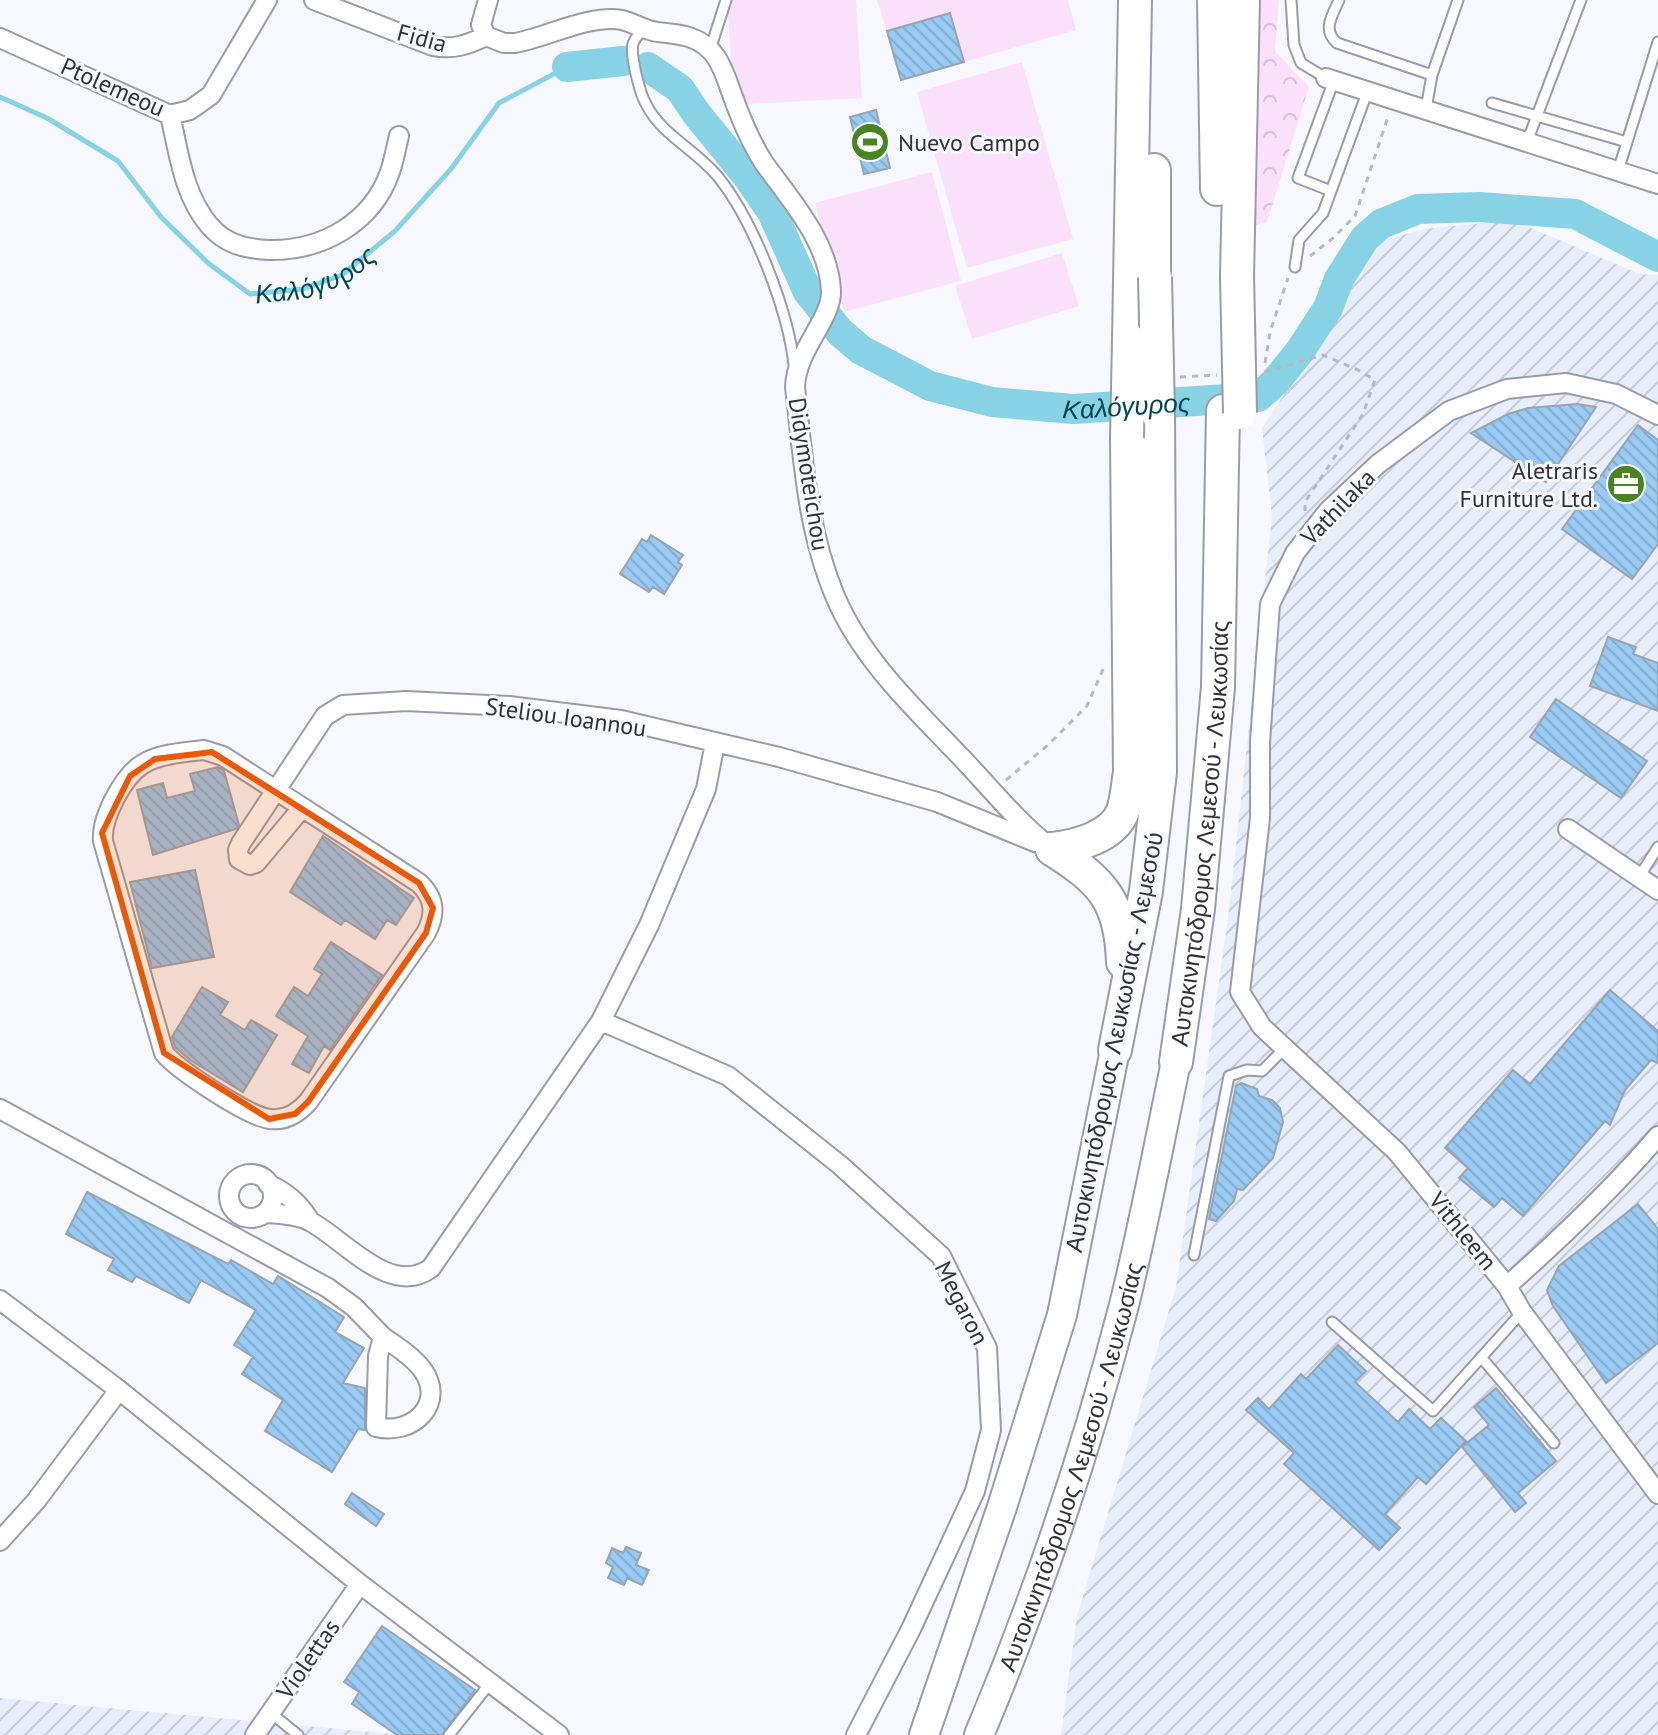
<svg xmlns="http://www.w3.org/2000/svg" width="1658" height="1735" viewBox="0 0 1658 1735" font-family="'PT Sans',sans-serif">
  <style>
    .industrial { fill: url(#industrial-furrows) }
    .green { fill: #fae0fb }
    .forest { fill: url(#forest-crowns) }
    .lines { fill: none; stroke-linecap: round; stroke-linejoin: round }
    .stream { stroke: #88d2e6; stroke-width: 5 }
    .river { stroke: #88d2e6; stroke-width: 30 }
    .building { fill: url(#building-back-hatch); stroke: #98a4af; stroke-width: 2 }
    .service-casing { stroke: #989caa; stroke-width: 13 }
    .minor-casing { stroke: #989caa; stroke-width: 22 }
    .trunk-casing { stroke: #989caa; stroke-width: 32 }
    .motorway-casing { stroke: #989caa; stroke-width: 36 }
    .path { stroke: #b7b9bf; stroke-width: 3; stroke-dasharray: 6 6; stroke-linecap: butt }
    .service { stroke: #fff; stroke-width: 9 }
    .minor { stroke: #fff; stroke-width: 18 }
    .trunk { stroke: #fff; stroke-width: 28 }
    .motorway { stroke: #fff; stroke-width: 32 }
    .motorway-bridge-casing { stroke: #989caa; stroke-width: 36; stroke-linecap: butt }
    .motorway-bridge { stroke: #fff; stroke-width: 32 }
    .marked { fill: #e8590c; fill-opacity: 0.2; stroke: #e8590c; stroke-width: 6; stroke-linejoin: round }
    .labels { text-anchor: middle; dominant-baseline: central; stroke-width: 6; stroke-linejoin: round; paint-order: stroke }
    .street-label { font-size: 24px; fill: #313238; stroke: #f6f8fe }
    .poi-label { font-size: 24px; fill: #313238; stroke: #f6f8fe; text-anchor: start }
    .water-label { font-size: 26px; font-style: italic; fill: #004654; stroke: #f6f8fe }
  </style>
  <defs>
    <pattern id="industrial-furrows" width="10" height="10" patternUnits="userSpaceOnUse" patternTransform="scale(2)"><rect width="10" height="10" fill="#e8edfa"/><path d="M-1 1l2-2M0 10L10 0M9 11l2-2" fill="none" stroke="#c7ccd7"/></pattern>
    <pattern id="forest-crowns" width="20" height="18" patternUnits="userSpaceOnUse" patternTransform="scale(2)"><rect width="20" height="18" fill="#fae0fb"/><path d="M2 6a3 3 0 1 1 6 0M12 15a3 3 0 1 1 6 0" fill="none" stroke="#d7c1d8"/></pattern>
    <pattern id="building-back-hatch" width="6" height="6" patternUnits="userSpaceOnUse" patternTransform="scale(2)"><rect width="6" height="6" fill="#98caf3"/><path d="M-1 5l2 2M0 0l6 6M5-1l2 2" fill="none" stroke="#83aed1"/></pattern>
  </defs>
  <rect width="100%" height="100%" fill="#f6f8fe"/>
  <path class="industrial" d="M1512,220L1640,274L1658,275V1735H1061L1077,1616L1176,1287L1228,918L1272,516L1262,428L1323,336L1373,243L1424,229Z
    M0,1698L405,1735H0Z"/>
  <path class="green" d="M727,0H856L862,98L734,105Z
    M877,0H1068L1076,30L964,62L950,13L887,31Z
    M1022,62L1073,239L967,268L917,92Z
    M932,172L961,281L844,312L815,203Z
    M1062,253L1079,306L972,339L955,286Z"/>
  <path class="forest" d="M1257,0H1279L1275,51L1309,87L1267,222L1253,226Z"/>
  <g class="lines">
    <path class="stream" id="s1" d="M0,97L47,118L118,161L161,217L208,263L250,294L303,289L342,275L395,231L451,169L499,103L567,67"/>
    <g class="river">
      <path d="M567,67L623,61"/>
      <path id="s2" d="M648,67L680,89L696,113L748,177L772,212L808,292L840,332L861,350L930,386L992,402L1073,409L1258,397L1275,382L1300,351L1328,308L1339,279L1365,238L1381,224L1418,209L1479,207L1575,214L1658,257"/>
    </g>
  </g>
  <path class="building" d="M950,13L964,62L901,80L887,31Z
    M876,110L890,168L864,174L850,117Z
    M1577,404L1596,407L1546,482L1471,433L1508,414L1528,408Z
    M1638,425L1658,440V544L1632,579L1562,529Z
    M651,535L683,555L678,562L682,565L664,594L653,587L649,592L620,574L642,539L647,542Z
    M1608,637L1636,647L1633,654L1658,663V711L1590,686Z
    M1556,699L1647,761L1621,798L1530,737Z
    M218,767L224,771L239,825L236,829L153,855L137,790L163,783L167,798L195,791L190,774Z
    M323,836L414,898L396,925L387,920L375,939L345,920L341,925L290,892Z
    M195,870L214,957L152,968L130,882Z
    M331,942L382,975L330,1050L324,1046L309,1073L292,1064L308,1036L276,1016L294,987L308,996L322,974L314,969Z
    M202,987L228,1002L220,1015L245,1030L251,1020L277,1035L243,1092L190,1060L175,1047L172,1037Z
    M1610,990L1658,1031V1063L1651,1060L1625,1090L1610,1125L1605,1121L1523,1216L1502,1198L1494,1207L1459,1178L1468,1168L1445,1148L1513,1070L1530,1084Z
    M1241,1083L1257,1089L1259,1096L1272,1100L1280,1108L1283,1122L1273,1158L1243,1190L1237,1189L1234,1201L1216,1221L1209,1219L1236,1086Z
    M87,1192L228,1264L231,1260L273,1284L278,1276L344,1317L335,1332L364,1348L343,1383L365,1388V1430L358,1429L332,1472L265,1431L283,1400L242,1374L253,1357L234,1345L256,1310L201,1280L189,1303L136,1276L132,1282L108,1270L114,1259L66,1234Z
    M1638,1204L1658,1229V1343L1606,1383L1553,1306L1547,1290L1559,1266Z
    M1338,1345L1366,1371L1355,1382L1398,1422L1409,1409L1430,1429L1441,1418L1466,1441L1426,1484L1418,1477L1385,1514L1400,1528L1379,1550L1284,1464L1294,1453L1246,1410L1258,1398L1269,1409L1301,1374L1306,1379Z
    M1496,1388L1556,1461L1518,1493L1526,1503L1515,1512L1462,1447L1489,1425L1474,1407Z
    M352,1493L384,1514L376,1526L345,1504Z
    M626,1547L641,1553L636,1565L649,1570L642,1585L627,1578L624,1585L608,1578L613,1567L606,1563L612,1548L623,1553Z
    M382,1626L475,1690L442,1735H397L352,1704L359,1692L344,1682Z"/>
  <g class="lines">
    <defs>
      <path id="service" d="M1291,0L1294,45L1301,63L1326,78
        M1339,0C1332,16 1322,30 1337,43L1432,75
        M643,29C640,33 634,39 633,44C630,55 640,94 646,104C661,135 698,151 719,178C754,222 788,310 794,365
        M710,50L726,0
        M1492,103L1627,142
        M1426,109L1432,75L1458,0
        M1527,142L1581,0
        M1618,171L1658,42
        M1331,191L1298,178L1334,80
        M1295,267L1299,240L1323,213L1368,90
        M1639,877L1658,847
        M1194,1255L1229,1076L1247,1070L1262,1071L1286,1047
        M1332,1322L1433,1411L1522,1312
        M1481,1357L1554,1443
        M271,1713L298,1735
        M449,1735L491,1682"/>
      <path id="minor" d="M314,0L433,46C453,50 467,45 486,36
        M486,36L504,43H515C547,37 591,14 622,20C634,23 644,30 657,32C680,34 702,36 716,57C724,69 728,83 733,97C741,119 751,143 764,163C791,201 829,242 831,291C832,319 796,350 795,387C803,457 807,530 835,596C861,658 912,706 958,754C990,787 1015,820 1052,849
        M486,36L481,25L488,0
        M0,38L170,115L190,110L211,95L267,0
        M1326,78L1658,184
        M170,115C179,153 183,194 209,225C225,244 245,249 269,250C322,251 372,223 390,172C394,160 396,148 399,136
        M1658,415L1616,394L1566,383L1507,389L1449,411L1378,464L1328,511L1295,553L1270,604L1260,742V818L1240,992L1262,1027L1397,1152L1507,1286L1522,1312L1658,1494
        M204,750L223,756L419,883C435,898 436,914 426,933L308,1102C298,1113 285,1121 270,1119C249,1117 178,1070 164,1053L103,841C101,818 123,776 143,764C158,754 186,752 204,750Z
        M302,808L256,863L250,865L239,859L238,850L241,843L325,716L343,705L406,701L509,706L621,720L779,757L937,802L1035,842
        M1568,829L1658,890
        M601,1021L728,1076L840,1165L941,1256L987,1348L991,1430L975,1491L911,1629L856,1735
        M0,1109L328,1288L354,1307L383,1337
        M229 1196a22 22 0 1 1 44 0a22 22 0 1 1-44 0Z
        M268,1184C287,1193 299,1203 310,1221
        M265,1213C281,1214 300,1215 313,1223C347,1243 392,1297 431,1268L601,1021L649,925L706,789L715,743
        M1507,1286C1560,1239 1612,1190 1658,1136
        M0,1300L119,1390L360,1584L559,1735
        M383,1337C396,1346 412,1356 422,1369C447,1403 413,1436 376,1427L378,1356Z
        M0,1541L36,1501L119,1390
        M255,1735L360,1584"/>
      <g id="trunk">
        <path d="M924,1735L1002,1507L1062,1315L1115,1050"/>
        <path id="s3" d="M979,1735C1038,1595 1086,1452 1124,1305C1144,1225 1159,1143 1176,1062"/>
      </g>
      <g id="motorway">
        <path d="M1214,0L1217,189"/>
        <path d="M1154,170V271"/>
        <path d="M1237,276L1243,0"/>
        <path d="M1129,340L1135,0"/>
        <path d="M1052,849C1077,846 1113,837 1123,811C1127,799 1128,784 1130,772L1127,438"/>
        <path d="M1052,849C1102,881 1121,900 1123,962"/>
        <path d="M1115,1050L1146,891L1160,772L1158,414"/>
        <path id="s4" d="M1176,1062L1198,909L1218,687L1223,411"/>
      </g>
    </defs>
    <use href="#service" class="service-casing"/>
    <use href="#minor" class="minor-casing"/>
    <use href="#trunk" class="trunk-casing"/>
    <use href="#motorway" class="motorway-casing"/>
    <path class="path" d="M1310,256L1332,239L1355,216L1388,117
      M1265,363L1270,332L1288,278
      M1264,372L1323,355L1358,370L1375,380L1363,414L1305,502V511
      M1180,377L1217,375
      M1006,780L1048,745L1087,706L1104,667"/>
    <use href="#service" class="service"/>
    <use href="#minor" class="minor"/>
    <use href="#trunk" class="trunk"/>
    <use href="#motorway" class="motorway"/>
    <defs>
      <path id="motorway-bridge" d="M1237,276L1240,413
        M1155,277L1158,414
        M1127,438L1129,340"/>
    </defs>
    <use href="#motorway-bridge" class="motorway-bridge-casing"/>
    <use href="#motorway-bridge" class="motorway-bridge"/>
  </g>
  <path class="marked" d="M212,752L419,883L433,908L426,933L308,1102L295,1114L269,1119L164,1053L102,833L130,776L155,759Z"/>
  <defs>
    <symbol id="stadium-disc" viewBox="-11 -11 22 22"><circle r="9.5" fill="#478422" stroke="#f6f8fe"/><path d="M0-5a6.5 5 0 1 0 0 10a6.5 5 0 1 0 0-10ZM-3.5-1.8h7v3.6h-7Z" fill="#fff"/></symbol>
    <symbol id="office-disc" viewBox="-11 -11 22 22"><circle r="9.5" fill="#478422" stroke="#f6f8fe"/><path d="M-6-3h4V-5.5h4V-3h4V5H-6ZM-1-4.5V-3h2v-1.5ZM-6 0V1H6V0Z" fill="#fff"/></symbol>
  </defs>
  <g fill-rule="evenodd">
    <use href="#stadium-disc" x="848" y="120" width="44" height="44"/>
    <use href="#office-disc" x="1604" y="462" width="44" height="44"/>
  </g>
  <g class="labels">
    <g class="street-label">
      <text transform="translate(422 38) rotate(15)">Fidia</text>
      <text transform="translate(113 87) rotate(24)">Ptolemeou</text>
      <text transform="translate(809 474) rotate(81)">Didymoteichou</text>
      <text transform="translate(1338 507) rotate(-46)">Vathilaka</text>
      <text transform="translate(566 717) rotate(8)">Steliou Ioannou</text>
      <text stroke="none"><textPath href="#s4" startOffset="230">Αυτοκινητόδρομος Λεμεσού - Λευκωσίας</textPath></text>
      <text transform="translate(1114 1042) rotate(-79)">Αυτοκινητόδρομος Λευκωσίας - Λεμεσού</text>
      <text transform="translate(1463 1231) rotate(51)">Vithleem</text>
      <text transform="translate(962 1303) rotate(63)">Megaron</text>
      <text stroke="none"><textPath href="#s3" startOffset="284">Αυτοκινητόδρομος Λεμεσού - Λευκωσίας</textPath></text>
      <text transform="translate(308 1659) rotate(-55)">Violettas</text>
    </g>
    <g class="poi-label">
      <text x="898" y="142">Nuevo Campo</text>
      <text x="1598" y="470" text-anchor="end">Aletraris<tspan x="1598" dy="28">Furniture Ltd.</tspan></text>
    </g>
    <g class="water-label">
      <text stroke="none"><textPath href="#s1" startOffset="392">Καλόγυρος</textPath></text>
      <text stroke="none"><textPath href="#s2" startOffset="636">Καλόγυρος</textPath></text>
    </g>
  </g>
</svg>
